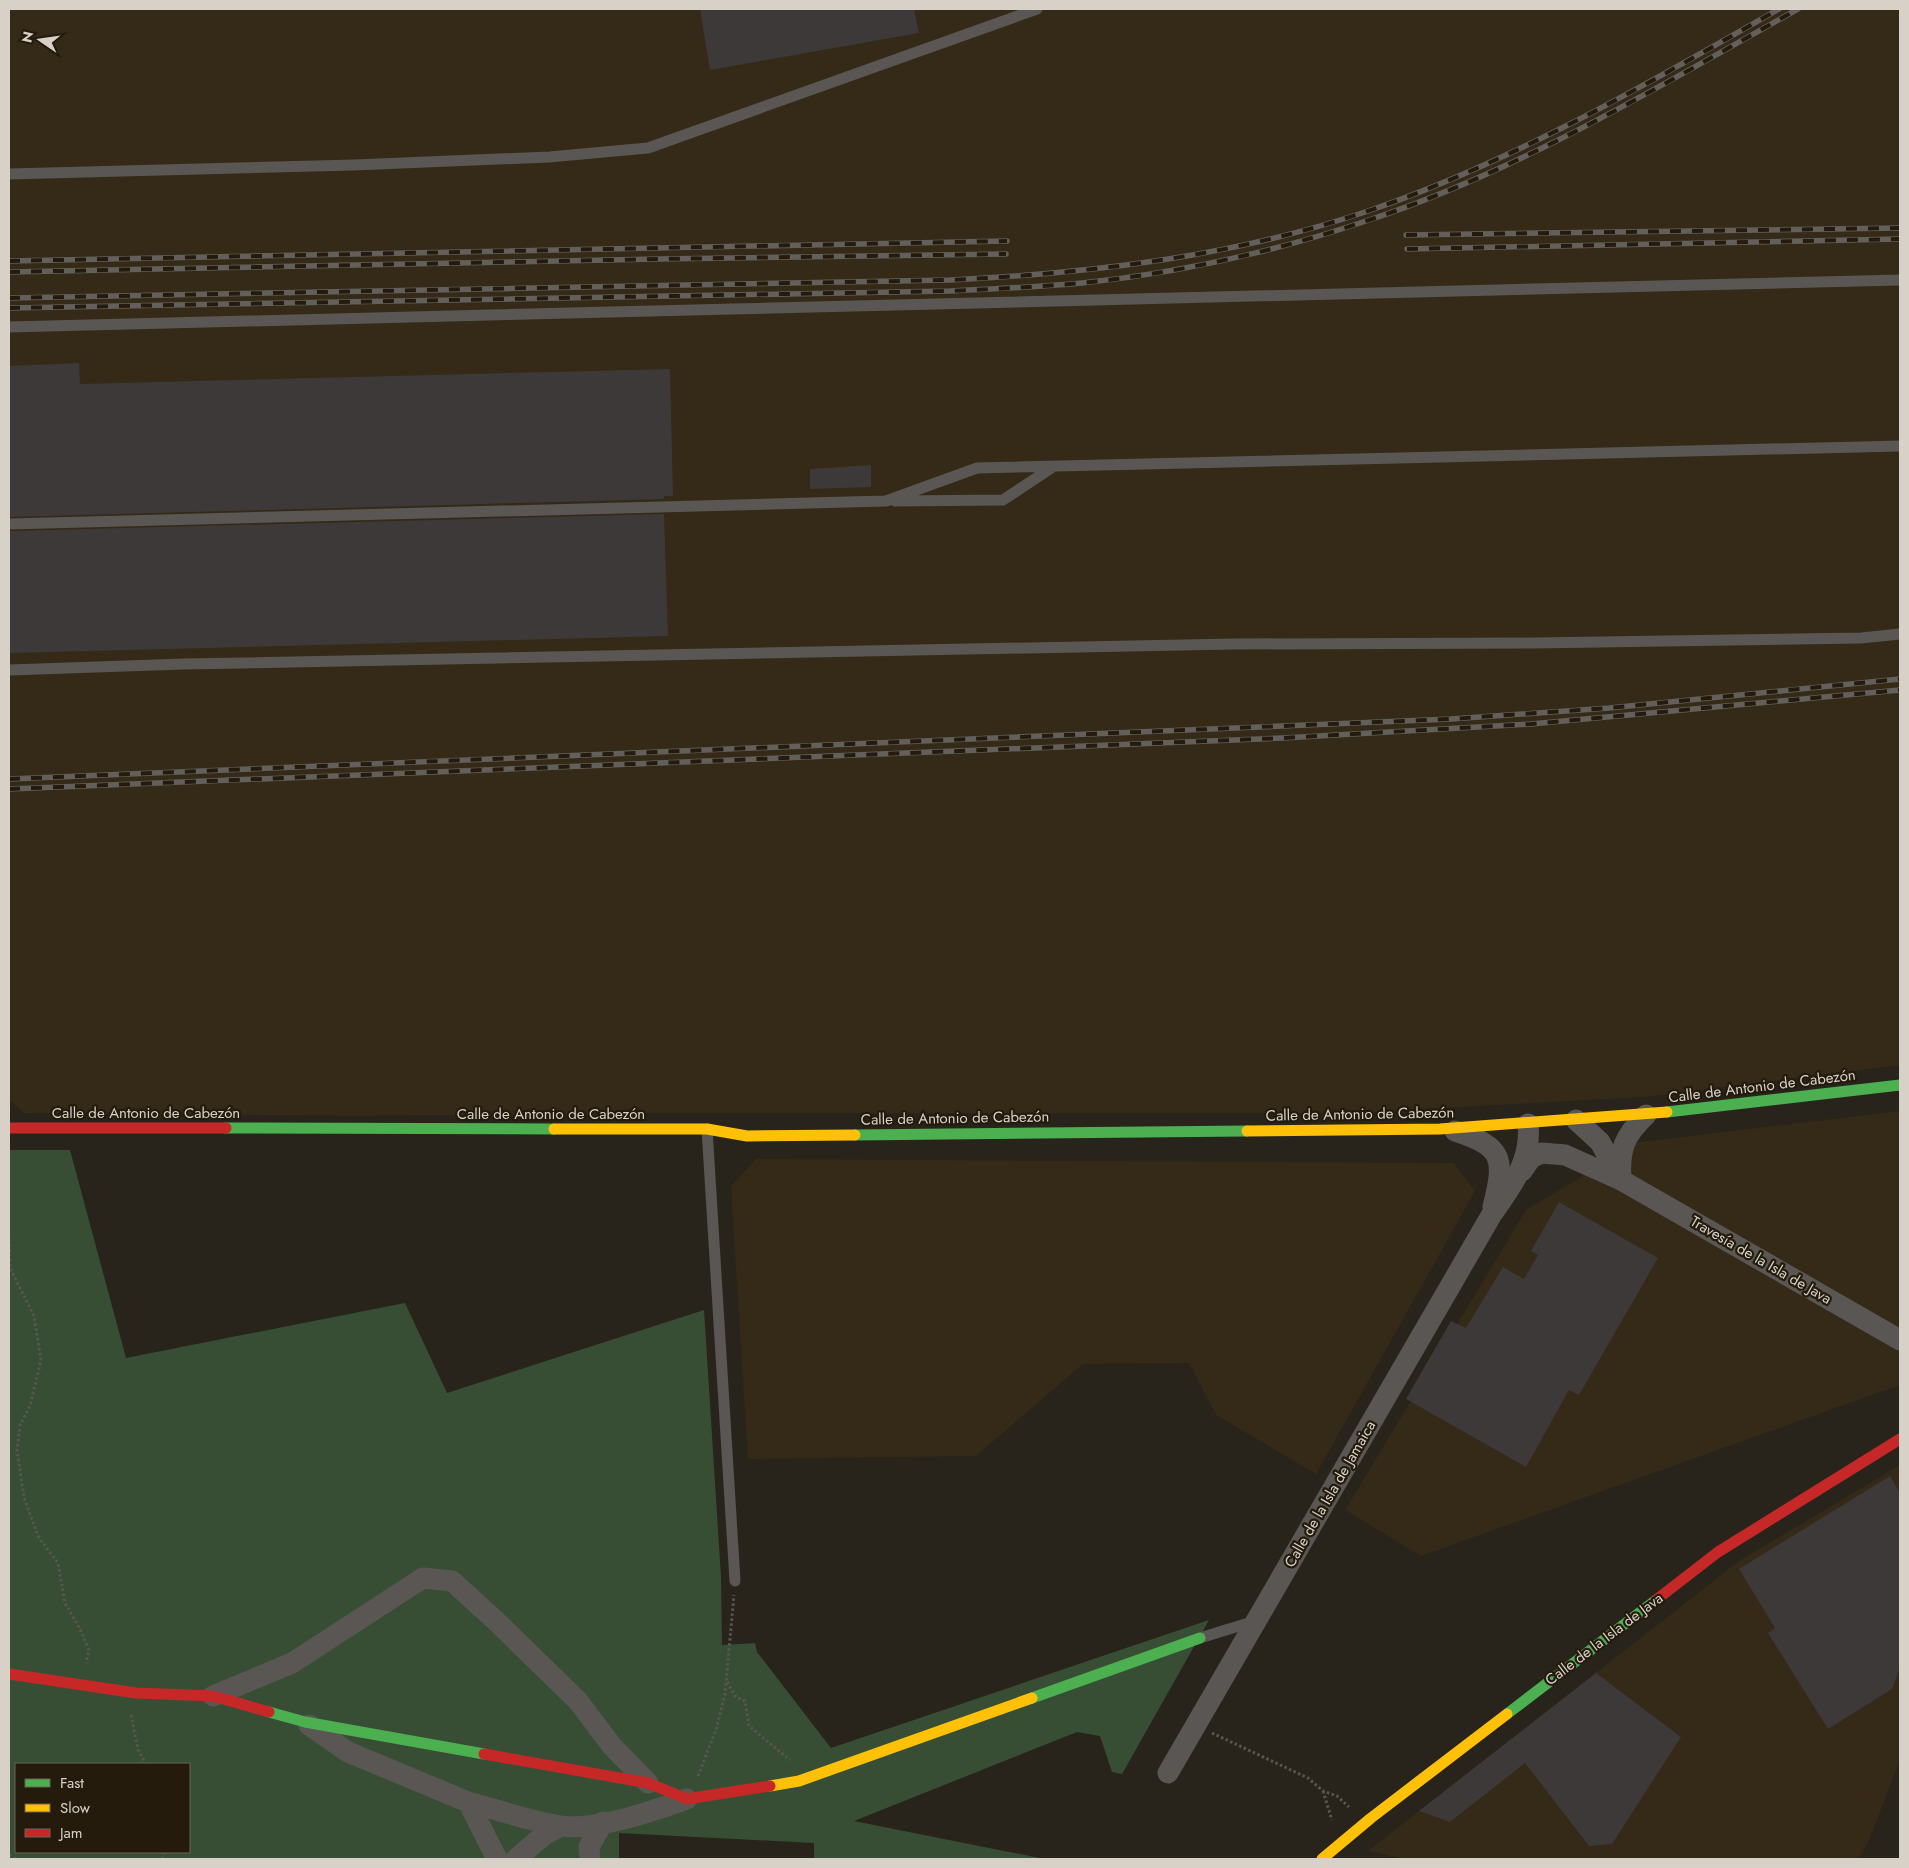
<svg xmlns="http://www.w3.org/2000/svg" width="1909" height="1868" viewBox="0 0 1909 1868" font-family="Jost,sans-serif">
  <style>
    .built { fill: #352917 }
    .green { fill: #374e35; fill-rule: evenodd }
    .building { fill: #3d3939 }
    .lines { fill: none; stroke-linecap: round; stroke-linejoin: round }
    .path { stroke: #585551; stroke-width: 3; stroke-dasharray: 2.5 2.5; stroke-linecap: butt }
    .lane { stroke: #595653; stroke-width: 11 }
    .street { stroke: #595653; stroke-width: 21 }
    .fast { stroke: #4caf50; stroke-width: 11 }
    .slow { stroke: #ffc107; stroke-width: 11 }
    .jam { stroke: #c62828; stroke-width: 11 }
    .rail-casing { stroke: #63605c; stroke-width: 5.5 }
    .rail { stroke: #241b0d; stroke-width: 4; stroke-dasharray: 11; stroke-linecap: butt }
    .labels { text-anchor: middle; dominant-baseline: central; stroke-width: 4.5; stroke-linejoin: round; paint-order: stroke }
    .street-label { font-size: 15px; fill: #d7d1c8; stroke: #241b0d }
  </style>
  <rect width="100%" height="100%" fill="#28241c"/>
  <path class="built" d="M9,9H1900V1065L1645,1097L1351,1113H692L355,1116L24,1113L9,1100Z
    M1900,1111V1385L1421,1556L1345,1510L1526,1210L1639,1142Z
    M756,1159L1454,1163L1475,1191L1316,1474L1216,1415L1189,1363L1083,1364L976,1456L748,1459L731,1186Z
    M1900,1465V1760L1870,1838L1859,1859H1406L1368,1851L1739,1561Z"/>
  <path class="green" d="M9,1150H70L126,1358L405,1303L447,1393L704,1310L721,1577L722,1645L755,1643L757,1652L831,1748L1209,1620L1122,1774L1112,1772L1100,1736L1077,1732L854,1821L1045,1859H814V1843L619,1833V1859H9ZM16,1764H189V1852H16Z"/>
  <path class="building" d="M700,9H914L919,33L710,70Z
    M79,363L80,384L670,369L673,496H664V499L9,517V366Z
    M871,465V487L810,489V469Z
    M664,514L668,636L9,653V531Z
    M1559,1202L1658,1258L1579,1395L1569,1390L1526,1467L1406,1399L1451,1321L1466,1328L1503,1267L1524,1279L1538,1255L1531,1251Z
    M1890,1476L1900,1493V1667L1892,1689L1828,1729L1768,1633L1775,1628L1739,1569Z
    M1596,1673L1681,1737L1612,1844L1589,1846L1525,1763L1450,1822L1419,1811Z"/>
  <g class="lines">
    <path class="path" d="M9,1239L10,1268L34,1316L41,1360L30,1406L20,1425L17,1450L24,1498L39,1538L58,1563L65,1603L81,1631L89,1650L86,1663
      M727,1682L736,1697L745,1701L749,1726L790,1760
      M131,1715L138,1750L146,1764
      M1212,1733L1308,1778L1323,1791L1337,1796L1349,1807
      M698,1776L716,1730L725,1694L734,1595
      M1323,1791L1332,1820
      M9,1855L16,1859
      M162,1859L164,1852"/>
    <path class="lane" d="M9,174L354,165L549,157L648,148L1037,9
      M9,327L1900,280
      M895,501L1003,500L1053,467
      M9,524L886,501L977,468L1900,446
      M9,670L184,664L1233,644L1534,643L1861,638L1900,634
      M707,1129L735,1581
      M1200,1638L1255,1621"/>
    <path class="street" d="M1576,1120L1600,1142L1621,1180
      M1455,1131C1504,1147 1505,1158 1493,1207
      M1522,1171L1531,1158L1542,1153L1565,1155L1621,1180L1900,1340
      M1621,1180C1619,1149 1624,1136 1646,1115
      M213,1696L292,1663L423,1578L452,1581L496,1621L578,1701L612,1746L648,1783
      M309,1725L348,1752L468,1802L497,1859
      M1168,1773L1492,1214C1512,1186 1532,1160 1528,1124
      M468,1802C498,1810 530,1821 561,1826C596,1831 653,1811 687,1799
      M516,1859L544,1835L561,1826
      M590,1859L589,1847L603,1822"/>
    <path class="fast" d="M1667,1112L1900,1085
      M226,1128L554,1129
      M855,1135L1247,1131
      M1032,1698L1200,1638
      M269,1712L305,1722L484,1754
      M1507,1714L1656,1600"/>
    <path class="slow" d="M554,1129H707L747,1136L855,1135
      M1247,1131L1440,1129L1667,1112
      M770,1786L799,1781L1032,1698
      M1322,1859L1371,1818L1507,1714"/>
    <path class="jam" d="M9,1128H226
      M1656,1600L1718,1552L1900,1439
      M9,1674L136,1693L213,1696L269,1712
      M484,1754L648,1783L687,1799L770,1786"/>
    <defs>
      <path id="rail" d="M1406,235L1900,228
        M1407,249L1900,239
        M9,261L1007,241
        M9,272L659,259L1006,254
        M9,298L950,280C1091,273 1231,257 1365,212C1510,163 1646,85 1779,9
        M9,308L950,291C994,289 1038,287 1082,283C1178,273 1274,252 1366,221C1519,171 1658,87 1798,9
        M9,779L1451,719L1609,708L1900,679
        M9,789L1283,738L1531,724L1900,690"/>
    </defs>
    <use href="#rail" class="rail-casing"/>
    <use href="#rail" class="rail"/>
  </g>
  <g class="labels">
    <g class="street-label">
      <text transform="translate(1762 1086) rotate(-7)">Calle de Antonio de Cabezón</text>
      <text x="146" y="1113">Calle de Antonio de Cabezón</text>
      <text x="551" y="1114">Calle de Antonio de Cabezón</text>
      <text transform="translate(1360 1114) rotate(-1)">Calle de Antonio de Cabezón</text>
      <text transform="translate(955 1118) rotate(-1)">Calle de Antonio de Cabezón</text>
      <text transform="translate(1761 1260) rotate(30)">Travesía de la Isla de Java</text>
      <text transform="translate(1330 1494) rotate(-60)">Calle de la Isla de Jamaica</text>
      <text transform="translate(1604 1639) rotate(-37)">Calle de la Isla de Java</text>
    </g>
  </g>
  <rect width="1909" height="1868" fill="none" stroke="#d7d1c8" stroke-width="20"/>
  <rect x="15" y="1763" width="175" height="90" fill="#241b0d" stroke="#6c6458"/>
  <rect x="25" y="1779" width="25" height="8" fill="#4caf50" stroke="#6c6458"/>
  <text x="60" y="1788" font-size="15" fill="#d7d1c8">Fast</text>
  <rect x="25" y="1804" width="25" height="8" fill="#ffc107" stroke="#6c6458"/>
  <text x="60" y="1813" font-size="15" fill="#d7d1c8">Slow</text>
  <rect x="25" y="1829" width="25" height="8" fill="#c62828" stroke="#6c6458"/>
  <text x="60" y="1838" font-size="15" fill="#d7d1c8">Jam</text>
  <g transform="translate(40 40) rotate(283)" stroke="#241b0d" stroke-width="4" paint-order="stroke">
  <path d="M0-4L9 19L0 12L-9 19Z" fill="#d7d1c8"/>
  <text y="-8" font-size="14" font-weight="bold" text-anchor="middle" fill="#d7d1c8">N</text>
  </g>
</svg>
